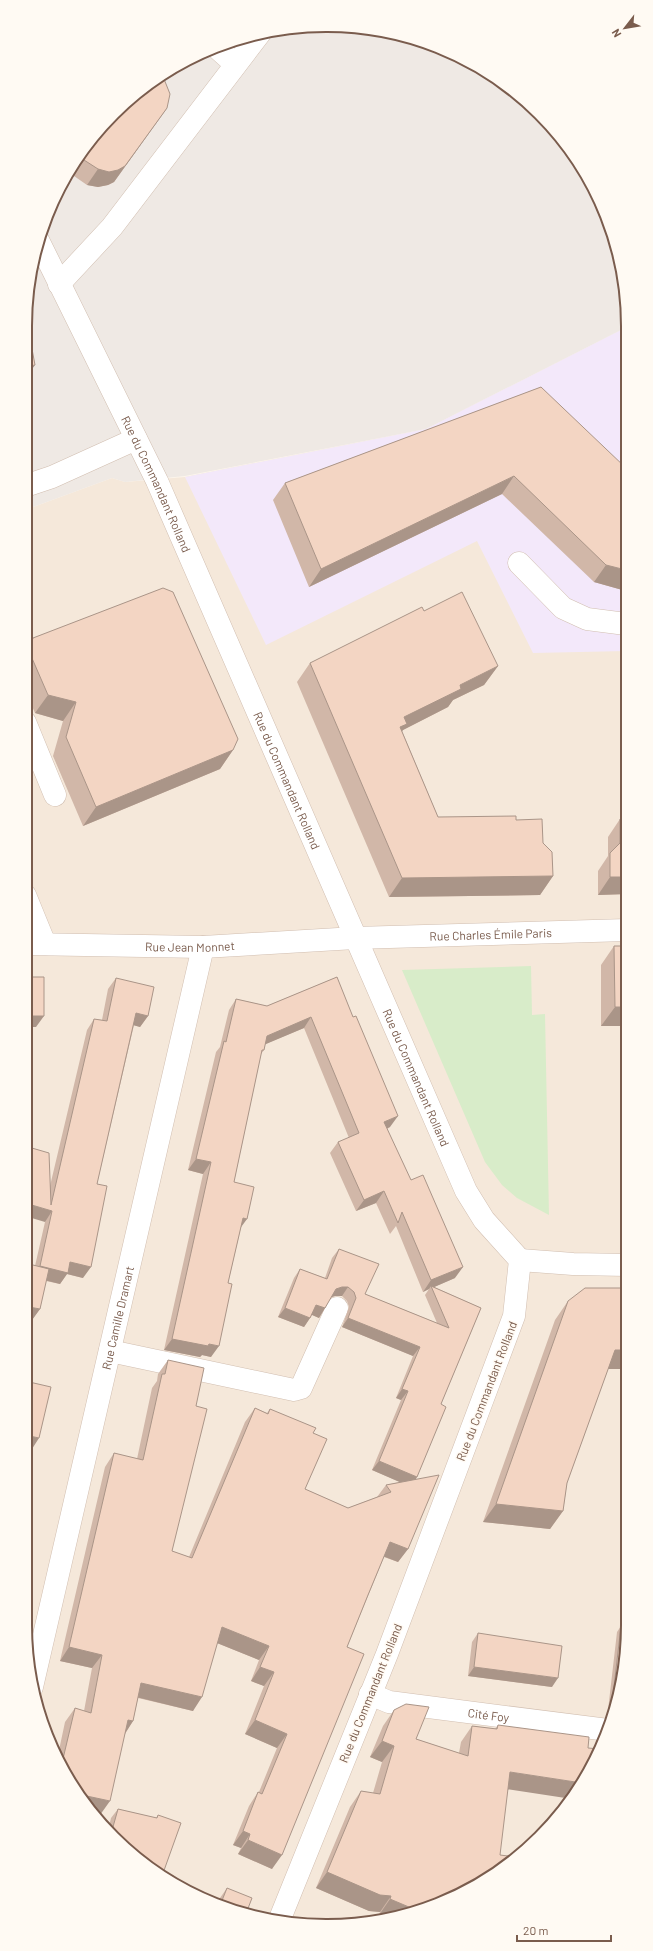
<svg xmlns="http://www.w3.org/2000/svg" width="653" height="1951" viewBox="0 0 653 1951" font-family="Barlow,sans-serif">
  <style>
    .residential { fill: #f5e8da }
    .industrial { fill: #efe9e4 }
    .education { fill: #f3e8fa }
    .green { fill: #d8ecc9 }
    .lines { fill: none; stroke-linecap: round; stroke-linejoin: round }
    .minor-casing { stroke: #d1beb0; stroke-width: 23 }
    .minor { stroke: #fff; stroke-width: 22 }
    .wall { fill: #d1b7a8 }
    .shaded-wall { fill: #aa9588 }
    .building { fill: #f3d5c3; stroke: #aa9588 }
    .labels { text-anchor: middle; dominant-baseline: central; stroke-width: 3; stroke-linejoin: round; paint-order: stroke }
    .street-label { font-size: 12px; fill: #7a5c4d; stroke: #fffaf3 }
    .rim { fill: none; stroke: #7a5c4d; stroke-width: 2 }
  </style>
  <rect width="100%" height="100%" fill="#fdf6ec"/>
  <path class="residential" d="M625,328L628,1624L622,1684L605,1740L577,1792L540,1838L494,1875L404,1916L346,1925L287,1923L193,1895L143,1864L100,1823L48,1740L31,1683L25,1624V510L112,478L125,482L185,477L426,429Z"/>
  <path class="industrial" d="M327,25L386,31L477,65L553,128L597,193L625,287V328L426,429L185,476L125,482L112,478L25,510V326L31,267L48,211L76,159L113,113L159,76L211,48L268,31Z"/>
  <path class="education" d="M625,328L626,651L533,653L477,541L266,645L185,477L426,429Z"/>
  <path class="green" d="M531,966L532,1015L545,1014L549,1215L517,1198L502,1185L485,1162L402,970Z"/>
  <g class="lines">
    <defs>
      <g id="minor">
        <path d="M216,47L235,64"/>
        <path id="s1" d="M39,242L157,481L466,1191L484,1220L520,1260L514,1316L387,1654L279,1921"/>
        <path d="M59,284L112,227L260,33"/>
        <path d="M25,486L52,477L136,439"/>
        <path d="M519,563L563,608L587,619L626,624"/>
        <path d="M25,722L55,795"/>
        <path d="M25,895L45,944"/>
        <path id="s2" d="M25,944L203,947L355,938L627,930"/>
        <path d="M520,1260L573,1264L627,1265"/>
        <path d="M110,1351L294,1390L301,1388L337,1308"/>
        <path id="s3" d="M32,1687L203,947"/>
        <path id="s4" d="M370,1694L389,1702L608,1730"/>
      </g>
    </defs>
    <use href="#minor" class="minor-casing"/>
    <use href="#minor" class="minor"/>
  </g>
  <path class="wall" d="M167,108L114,182L108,185L98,187L87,185L74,176L70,169L76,159L113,113Z
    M541,387L626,591L594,582L502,494L309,587L273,500L285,483Z
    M424,611L498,666L484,685L453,700L448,707L403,730L402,731L438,817L516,820L543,843L553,876L540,895L389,897L297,682L310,663Z
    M33,638L233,750L220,769L83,826L53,756L63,721L35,713L25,690V649Z
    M620,819H626L627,894L598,895V871L608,856V837Z
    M614,946H627V1026H601V965Z
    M337,977L390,1127L387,1129L455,1278L434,1287L481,1308L441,1404L416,1479L408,1549L398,1562L384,1557L347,1647L272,1869L238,1854L241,1848L233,1845L249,1806L258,1792H259L277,1748L245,1734L264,1686L251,1681L259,1660L217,1643L193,1711L138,1698L133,1721L125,1734L100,1815L94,1813L58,1755L65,1722L75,1708L84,1711L92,1668L60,1661L105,1467L114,1453L137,1459L152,1388L157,1381L158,1374L168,1360L196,1406L172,1551L189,1557L245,1422L255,1408L267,1413L270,1409L313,1433L305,1489L348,1508L377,1497L386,1485L400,1482L372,1470L401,1400L396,1398L413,1356L342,1327L349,1307L347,1301L342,1296H335L331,1297L325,1308L319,1318L312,1315L304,1327L278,1317L294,1278L300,1269L325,1278L332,1258L339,1249L365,1294L437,1323L425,1295L429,1289L423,1292L396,1226L390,1234L376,1203L356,1211L330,1153L338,1142L349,1138L304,1028L265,1044L264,1050L261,1054L234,1182L241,1227L211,1357L202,1355L200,1357L164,1350L203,1174L188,1170L216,1052L220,1047L229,1010L236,999L267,1006Z
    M116,978L148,1016L140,1027L134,1025L97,1184L83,1278L67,1274L60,1284L46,1281L40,1309L32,1320L26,1319L35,1266L45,1222L50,1186L87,1030L94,1019L102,1020L108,989Z
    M568,1301L628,1369H608L567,1483L563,1511L550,1529L483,1522L555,1320Z
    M621,1626L622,1684L614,1711L608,1710L617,1632Z
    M478,1633L552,1687L468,1676L472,1642Z
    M394,1710L416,1739L459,1753L461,1742L472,1726L495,1729L498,1725L508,1790L404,1916L387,1919L379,1915L380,1912L369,1911L316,1888L350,1807L361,1791L373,1793L382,1762L370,1757L383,1726Z
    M118,1809L156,1818L158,1815L143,1864L108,1831L111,1818Z
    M227,1888L247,1911L218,1902L220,1898Z"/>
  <path class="shaded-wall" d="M167,108L114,182L108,185L98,187L87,185L98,169Z
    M35,365L25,379V367Z
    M514,476L502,494L309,587L321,569Z
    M606,565L626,570V591L594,582Z
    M498,666L484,685L453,700L448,707L403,730L394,743L404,717L460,685Z
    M48,695L76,702L63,721L35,713Z
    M233,750L220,769L83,826L96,807Z
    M553,876L540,895L389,897L402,878Z
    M610,877H627V894L598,895Z
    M615,1007H627V1026H601Z
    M136,1013L148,1016L140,1027L129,1024Z
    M25,1016H44L36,1027H25Z
    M311,1017L304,1028L259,1047L267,1036Z
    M398,1116L390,1127L376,1133L384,1122Z
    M196,1159L211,1162L203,1174L188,1170Z
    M384,1191L376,1203L356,1211L364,1200Z
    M25,1203L52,1211L45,1222L25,1216Z
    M243,1218L247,1219L239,1230Z
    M70,1262L91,1267L83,1278L67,1274L60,1284L32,1277L40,1266Z
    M463,1267L455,1278L432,1288L431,1286L429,1289L423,1292L431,1280Z
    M342,1287H348L342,1296H335L329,1298L336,1289Z
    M316,1305L325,1308L319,1318L310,1314Z
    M29,1307L40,1309L32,1320L25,1318Z
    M285,1308L310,1318L304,1327L278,1317Z
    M348,1318L420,1347L413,1356L342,1327Z
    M172,1339L209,1344L219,1346L211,1357L202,1355L200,1357L164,1350Z
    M615,1350H627L628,1369H602Z
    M402,1389L408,1391L401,1400L396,1398Z
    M25,1435L39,1438L32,1449L25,1448Z
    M379,1461L417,1477L411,1487L372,1470Z
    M496,1504L563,1511L550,1529L483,1522Z
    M390,1542L408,1549L398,1562L380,1555Z
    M222,1627L269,1646L259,1660L212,1641Z
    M69,1647L102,1655L92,1668L60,1661Z
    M260,1667L274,1672L264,1686L251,1681Z
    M474,1667L558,1678L552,1687L468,1676Z
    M141,1683L202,1697L193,1711L132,1696Z
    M612,1704L616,1705L614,1711L608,1710Z
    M128,1720L133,1721L124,1735Z
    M255,1720L287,1734L277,1748L245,1734Z
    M382,1741L394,1746L382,1762L370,1757Z
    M510,1772L582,1783L577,1792L572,1799L499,1788Z
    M82,1795L110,1801L100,1815L94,1813Z
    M243,1831L250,1834L241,1848L233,1845Z
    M248,1840L282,1855L272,1869L238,1854Z
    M327,1872L391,1896L380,1912L369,1911L316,1888Z
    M390,1899L416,1910L404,1916L387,1919L379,1915Z"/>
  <path class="building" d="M159,76L164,79L170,94L167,108L125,166L118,170L109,172L98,169L84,160L81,153L113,113Z
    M26,317L35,365L25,367V326Z
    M541,387L626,468V570L606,565L514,476L321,569L285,483Z
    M163,588L173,592L238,739L233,750L96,807L66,737L76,702L48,695L28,649L33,638Z
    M462,592L498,666L460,685L461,689L404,717L407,724L400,727L438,817L516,816V820L542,819L543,843L552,852L553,876L402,878L310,663L422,607L424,611Z
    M620,819H626L627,877H610V853L620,843Z
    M614,946H627V1007H615Z
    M25,977H44V1016H25Z
    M337,977L353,1017L356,1016L398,1116L384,1122L411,1180L423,1175L463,1267L431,1280L402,1212L398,1223L384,1191L364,1200L338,1142L359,1133L311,1017L267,1036L264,1050H262L234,1182L254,1187L247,1219L243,1218L228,1283L232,1284L219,1346L209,1344L208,1346L172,1339L211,1162L196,1159L224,1041L226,1042L236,999L267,1006Z
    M116,978L154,987L148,1016L136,1013L97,1184L107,1186L91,1267L70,1262L68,1273L40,1266L52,1211L25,1203V1146L49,1153L51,1205L94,1019L107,1021Z
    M339,1249L379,1264L365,1294L449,1328L431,1286L481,1308L441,1404L446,1407L417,1477L379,1461L408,1391L402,1389L420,1347L348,1318L356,1298L354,1292L348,1287H342L336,1289L325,1308L316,1305L310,1318L285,1308L300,1269L327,1279Z
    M25,1263L49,1269L40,1309L29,1307L25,1324Z
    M585,1288H627V1350H615L567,1483L563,1511L496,1504L568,1301Z
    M168,1360L204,1368L196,1406L207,1409L172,1551L192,1558L255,1408L268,1414L270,1409L316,1428L313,1433L327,1439L305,1489L348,1508L391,1492L386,1485L439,1475L408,1549L390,1542L368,1595L347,1647L364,1654L282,1855L248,1840L250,1834L243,1831L258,1792L262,1794L287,1734L255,1720L274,1672L260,1667L269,1646L222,1627L202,1697L141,1683L133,1721L128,1720L110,1801L82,1795L62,1763L75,1708L91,1713L102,1655L69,1647L114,1453L143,1460L162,1374H165Z
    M25,1381L51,1387L39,1438L25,1435Z
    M621,1626L628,1627L622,1684L616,1705L612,1704Z
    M478,1633L562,1646L558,1678L474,1667Z
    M406,1704L429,1707L416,1739L468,1756L472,1726L497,1729L498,1725L589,1737L588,1748L600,1749L582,1783L510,1772L500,1855L516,1857L494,1875L453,1894L451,1893V1895L416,1910L390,1899L391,1896L380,1895L327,1872L361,1791L380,1794L394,1746L382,1741L394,1710Z
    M118,1809L157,1818L158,1815L181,1823L162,1876L143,1864L111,1834Z
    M227,1888L252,1898L247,1911L221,1903Z"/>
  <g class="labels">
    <g class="street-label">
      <text stroke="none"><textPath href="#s1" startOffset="269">Rue du Commandant Rolland</textPath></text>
      <text stroke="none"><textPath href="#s1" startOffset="593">Rue du Commandant Rolland</textPath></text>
      <text stroke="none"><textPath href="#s2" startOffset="466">Rue Charles Émile Paris</textPath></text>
      <text stroke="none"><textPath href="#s2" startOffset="165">Rue Jean Monnet</textPath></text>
      <text stroke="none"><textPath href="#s1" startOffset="917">Rue du Commandant Rolland</textPath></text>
      <text stroke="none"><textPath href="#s3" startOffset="379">Rue Camille Dramart</textPath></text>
      <text transform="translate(486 1391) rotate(-69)">Rue du Commandant Rolland</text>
      <text transform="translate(370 1693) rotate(-68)">Rue du Commandant Rolland</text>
      <text stroke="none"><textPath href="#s4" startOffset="121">Cité Foy</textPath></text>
    </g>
  </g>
  <path d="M0 0H653V1951H0ZM326 32H327A294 294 0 0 1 621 326V1625A294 294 0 0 1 327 1919H326A294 294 0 0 1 32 1625V326A294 294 0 0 1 326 32Z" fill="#fffaf3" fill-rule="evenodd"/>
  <path class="rim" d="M326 32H327A294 294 0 0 1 621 326V1625A294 294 0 0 1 327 1919H326A294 294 0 0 1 32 1625V326A294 294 0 0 1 326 32Z"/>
  <g transform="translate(625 28) rotate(239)" stroke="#fffaf3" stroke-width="3" paint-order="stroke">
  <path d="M0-3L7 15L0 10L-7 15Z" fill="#7a5c4d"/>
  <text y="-6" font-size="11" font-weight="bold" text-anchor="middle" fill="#7a5c4d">N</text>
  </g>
  <path d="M517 1935v6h94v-6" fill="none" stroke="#7a5c4d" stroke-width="2"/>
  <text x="523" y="1935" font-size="12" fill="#7a5c4d" stroke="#fffaf3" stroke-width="3" paint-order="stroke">20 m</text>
</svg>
